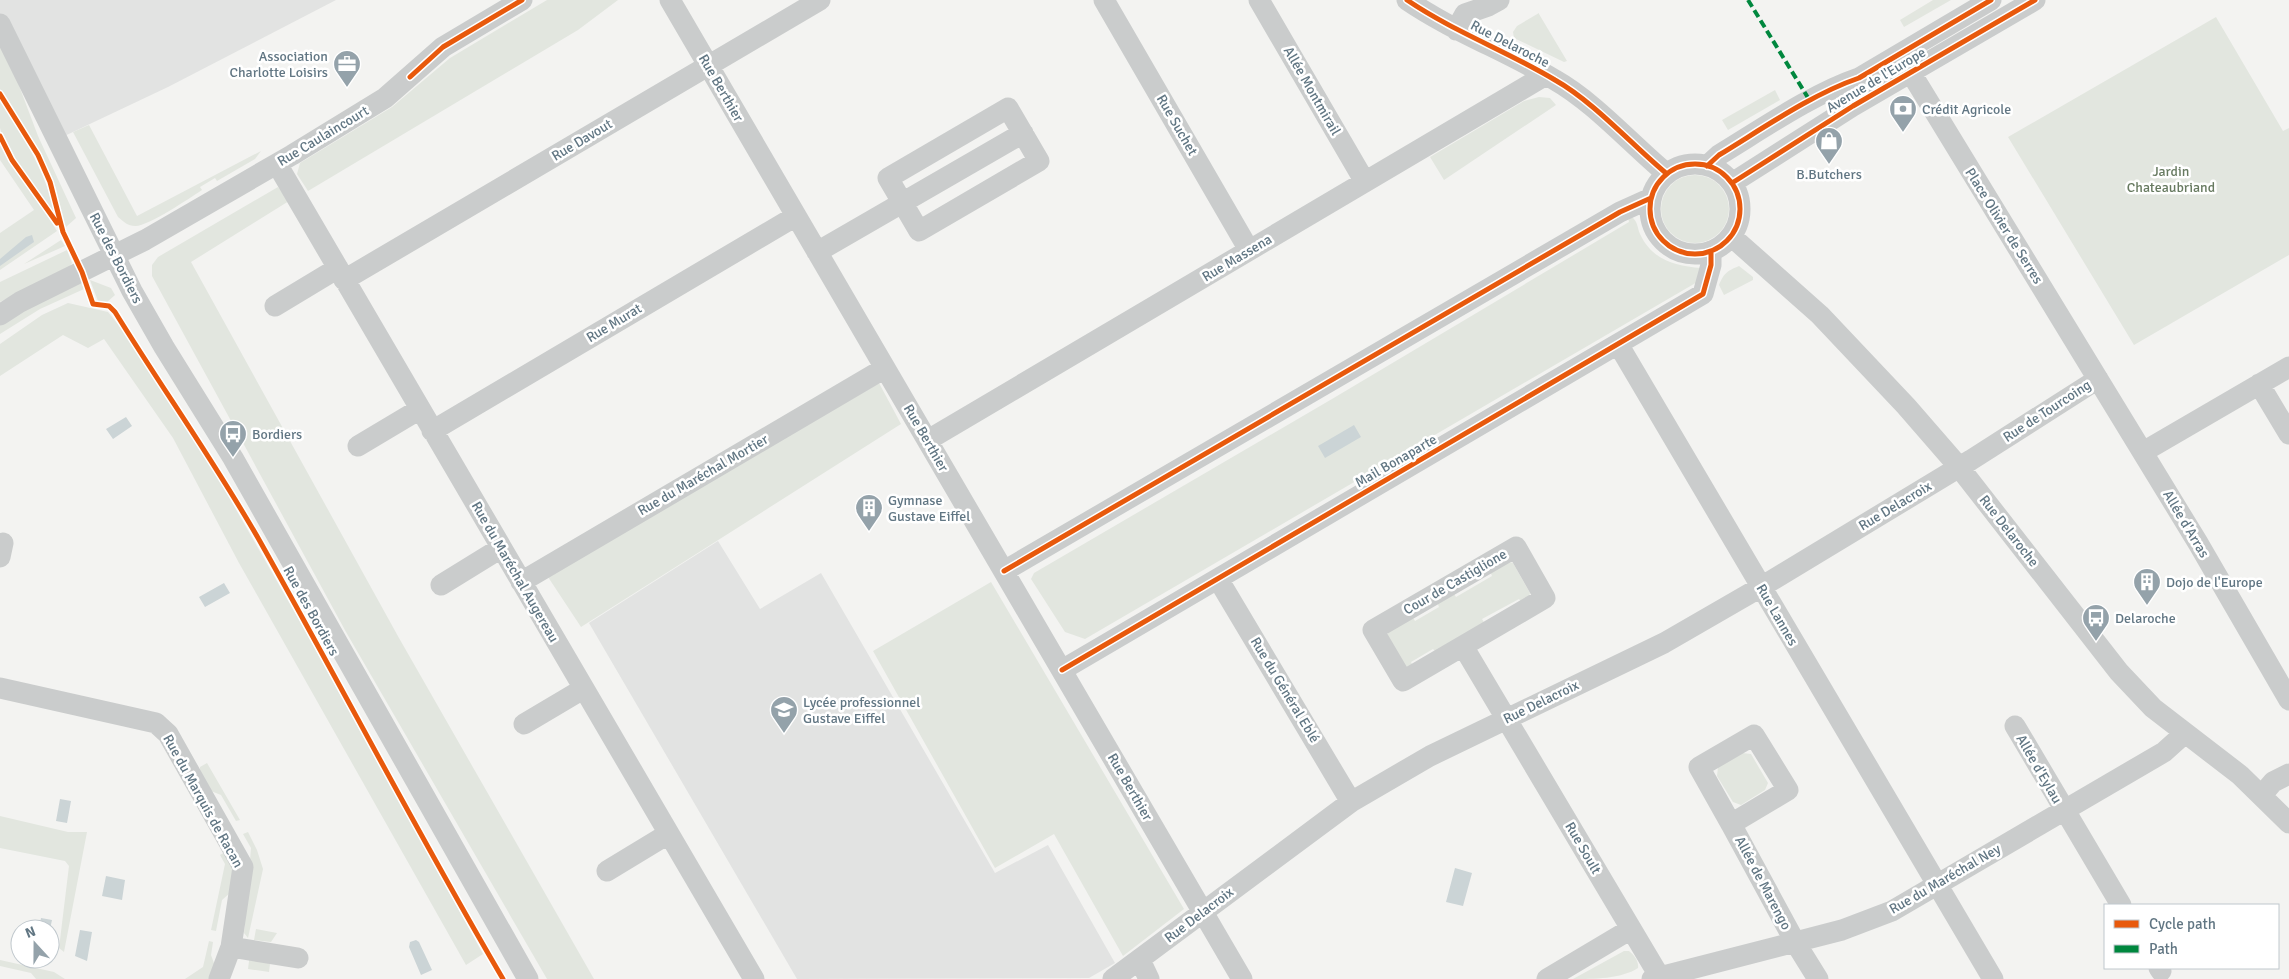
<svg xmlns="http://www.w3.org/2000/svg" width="2289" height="979" viewBox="0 0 2289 979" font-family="Signika,sans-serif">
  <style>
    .built { fill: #e2e3e2 }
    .green { fill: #e2e6df }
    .water { fill: #cbd4d6 }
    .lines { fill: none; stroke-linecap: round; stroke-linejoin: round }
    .minor { stroke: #cacccc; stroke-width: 21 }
    .quiet { stroke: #00873e; stroke-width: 4; stroke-dasharray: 8 4; stroke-linecap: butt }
    .cycleway-casing { stroke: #fff; stroke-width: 8 }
    .cycleway { stroke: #e8590c; stroke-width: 5 }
    .labels { text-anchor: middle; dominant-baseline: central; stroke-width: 5; stroke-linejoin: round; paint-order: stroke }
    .street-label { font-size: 14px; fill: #617683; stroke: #fff }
    .poi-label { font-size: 14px; fill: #617683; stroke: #fff; text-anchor: start }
    .park-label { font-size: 14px; fill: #677a60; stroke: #fff }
  </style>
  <rect width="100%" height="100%" fill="#f3f3f1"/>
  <path class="built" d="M0,0H336L168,87L56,140L0,24Z
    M718,541L760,609L821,573L995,873L1048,845L1115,963L1089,978L797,979L589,623Z"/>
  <path class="green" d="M547,0H618L578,30L308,191L297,174L300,163L392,107L450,58Z
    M1933,0H1951L1904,27L1900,20Z
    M1539,13V14L1567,61L1564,62L1514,38L1513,32L1517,26Z
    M2216,17L2283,131L2289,128V255L2134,345L2008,137Z
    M0,42L15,75L38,136L76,218L66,227L63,221L56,188L49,172L37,149L0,89Z
    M1775,90L1780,100L1728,130L1722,120Z
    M1539,97L1550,98L1556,105L1444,180L1430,157L1524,101Z
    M0,100C25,139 45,171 56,216C41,192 6,154 0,128C0,119 0,109 0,100Z
    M89,125L137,216L261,151L255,159L217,181L215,178L200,187L202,190C190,198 147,227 135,226C128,226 124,222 118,217L73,132Z
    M0,143C15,175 39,201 57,231L0,270V233L34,210L0,160Z
    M1661 209a34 34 0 1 1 68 0a34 34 0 1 1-68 0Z
    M278,187L289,201L191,262L399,638L594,979H547L346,632L152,276V265L158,257Z
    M1628,217H1632C1638,222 1637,227 1640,234C1652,260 1675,266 1701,268L1699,281L1085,639L1065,632L1031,579L1034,573L1332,399L1629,222Z
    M61,240L65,246L24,264Z
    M67,250L72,263L68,268L0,302V282Z
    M1739,266L1753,277V280L1724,295L1719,285C1724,273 1727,271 1739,266Z
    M90,280L111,288L115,295L106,303L98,301Z
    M81,282L84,289L40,309L0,334V325L17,313Z
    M68,303L108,312L125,333L190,429L298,618L483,954L466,965L239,563L173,438L104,339L88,348L63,335L0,376V344L42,315Z
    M879,383L901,424L581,627L548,577Z
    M1506,561L1513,563L1530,593L1528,600L1522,603L1519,599L1482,619L1485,624L1437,653L1433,649L1411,662L1413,666L1411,668L1404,666L1387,636L1389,630L1412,616L1415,621L1439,607L1437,602L1453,592L1456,597L1492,576L1490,571Z
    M991,582L1184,909L1123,956L1054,834L995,868L873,651Z
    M1742,753L1751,754L1768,783L1765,790L1741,805L1733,802L1717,776L1718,767Z
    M207,763L240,820L236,821L221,795L211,791L200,771V767Z
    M0,816L68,832H87L64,952L59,948L69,866L65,861L0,848Z
    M248,832L257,850L263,869L248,938L244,933L251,848L243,834Z
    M227,851L234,864L230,893L222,900L216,931L211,930L225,864L220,855Z
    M256,929L277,933L271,942L254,940Z
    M209,941L213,942L211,955L215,966L210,979H185L203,967Z
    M1624,951H1629C1634,955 1639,961 1638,968C1621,979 1594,979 1573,979Z
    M250,954L270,964L269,972L248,969Z
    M0,960L54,972L65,979H36L31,973L0,966Z"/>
  <path class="water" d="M32,235L34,242L0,266V259L26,237Z
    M126,417L132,426L113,439L106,429Z
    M1354,425L1361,437L1325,458L1318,446Z
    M224,583L230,593L205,607L199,597Z
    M60,799L71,801L67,823L56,821Z
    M1455,868L1472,873L1463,906L1446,902Z
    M106,876L125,880L122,900L102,896Z
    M41,918L52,920L50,929H39Z
    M80,930L92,932L87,961L75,956Z
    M416,940L419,942L432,970L421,975L409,947L410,942Z"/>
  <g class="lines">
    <path class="minor" d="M670,0L1242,979
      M1104,0L1249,250
      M1259,0L1365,182
      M1407,0C1454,32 1507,51 1555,80C1594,102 1632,145 1667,174
      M0,24L132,291L164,347L233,458L528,979
      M1456,30L1465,14L1488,6L1499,0
      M1911,73L2198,543L2289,700
      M1008,108L1039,161L919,231L888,178Z
      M277,164L754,979
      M1650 209a45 45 0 1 1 90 0a45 45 0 1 1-90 0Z
      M1707,166L1719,155C1762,129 1812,94 1859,78L1991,0
      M1732,183L1853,106L2035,0
      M1731,236L1820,315L1906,406L1959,467L2119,672L2153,708L2240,775L2289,823
      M817,252L1023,133
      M344,280L820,0
      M275,306L338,268
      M0,315L20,302L145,240L292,155L385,98L443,47L522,0
      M1618,344L1993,979
      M2259,384L2289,434
      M432,431L796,216
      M928,440L1546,75
      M358,446L420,409
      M2143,452L2289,367
      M1516,547L1545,598L1403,681L1373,630Z
      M0,557L3,543
      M1004,571L1620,212L1651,198
      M1218,579L1351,802
      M521,582L885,368
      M441,585L501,548
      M1463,646L1661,979
      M1062,670L1703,294L1711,265V251
      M0,688L156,723L168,734L243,867L231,947L219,979
      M524,724L583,689
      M2015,726L2121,905
      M2262,795L2273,782L2289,774
      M1731,824L1699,767L1754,735L1788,790L1731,824L1795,942L1818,979
      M607,871L668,834
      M231,947L298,958
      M1140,960L1149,979
      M2159,968L2161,971
      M1113,979L1351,802L1430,756L1664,643L1761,587L1971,460L2098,379
      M1547,979L1631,929
      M1652,979L1842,930L1892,911L2164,752L2184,734"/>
    <path class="quiet" d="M1748,0L1810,101"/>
    <defs>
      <path id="cycleway" d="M1407,0C1454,32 1507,51 1555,80C1594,102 1632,145 1667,174
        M410,77L443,47L522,0
        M0,94L38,155L50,182L63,232L82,272L93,304L109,306L115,312C163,390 217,465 262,545C343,689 419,836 503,979
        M0,136L12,160L57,223
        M1650 209a45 45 0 1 1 90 0a45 45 0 1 1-90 0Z
        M1707,166L1719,155C1762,129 1812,94 1859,78L1991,0
        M1732,183L1853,106L2035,0
        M1004,571L1620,212L1651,198
        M1062,670L1703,294L1711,265V251"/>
    </defs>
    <use href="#cycleway" class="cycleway-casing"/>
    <use href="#cycleway" class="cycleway"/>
  </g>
  <defs>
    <symbol id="office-pin" viewBox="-11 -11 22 30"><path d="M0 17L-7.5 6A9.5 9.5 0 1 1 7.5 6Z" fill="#94a2aa" stroke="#fff"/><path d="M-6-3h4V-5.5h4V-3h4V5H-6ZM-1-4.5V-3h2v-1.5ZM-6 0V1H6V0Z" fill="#fff"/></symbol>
    <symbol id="bank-pin" viewBox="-11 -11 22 30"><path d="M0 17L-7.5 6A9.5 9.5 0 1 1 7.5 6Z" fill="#94a2aa" stroke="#fff"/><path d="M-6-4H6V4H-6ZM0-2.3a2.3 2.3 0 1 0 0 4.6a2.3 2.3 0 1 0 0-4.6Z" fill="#fff"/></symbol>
    <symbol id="shop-pin" viewBox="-11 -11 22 30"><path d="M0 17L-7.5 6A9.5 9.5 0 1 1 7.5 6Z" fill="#94a2aa" stroke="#fff"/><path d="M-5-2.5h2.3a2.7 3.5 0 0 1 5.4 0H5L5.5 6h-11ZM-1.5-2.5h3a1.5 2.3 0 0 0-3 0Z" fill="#fff"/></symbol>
    <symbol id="bus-pin" viewBox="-11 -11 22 30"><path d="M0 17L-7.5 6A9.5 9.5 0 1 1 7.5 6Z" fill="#94a2aa" stroke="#fff"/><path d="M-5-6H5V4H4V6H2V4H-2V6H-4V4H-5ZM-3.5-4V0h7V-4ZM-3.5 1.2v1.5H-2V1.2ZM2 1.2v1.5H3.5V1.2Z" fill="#fff"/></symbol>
    <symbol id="building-pin" viewBox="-11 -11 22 30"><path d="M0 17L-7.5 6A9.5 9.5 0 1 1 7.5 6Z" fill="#94a2aa" stroke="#fff"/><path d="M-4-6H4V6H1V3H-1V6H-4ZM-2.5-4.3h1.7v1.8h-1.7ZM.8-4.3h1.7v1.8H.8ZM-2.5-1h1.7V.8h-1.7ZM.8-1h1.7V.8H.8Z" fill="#fff"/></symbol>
    <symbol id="school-pin" viewBox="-11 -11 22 30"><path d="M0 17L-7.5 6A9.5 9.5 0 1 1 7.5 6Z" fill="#94a2aa" stroke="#fff"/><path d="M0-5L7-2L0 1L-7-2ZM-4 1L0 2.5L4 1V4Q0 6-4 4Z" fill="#fff"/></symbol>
  </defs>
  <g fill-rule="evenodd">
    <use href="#office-pin" x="331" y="48" width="32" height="43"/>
    <use href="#bank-pin" x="1887" y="93" width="32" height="43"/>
    <use href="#shop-pin" x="1813" y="125" width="32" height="43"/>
    <use href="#bus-pin" x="217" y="418" width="32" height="43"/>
    <use href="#building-pin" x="853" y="492" width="32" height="43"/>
    <use href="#building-pin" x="2131" y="566" width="32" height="43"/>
    <use href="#bus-pin" x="2080" y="602" width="32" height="43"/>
    <use href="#school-pin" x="768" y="694" width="32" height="43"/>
  </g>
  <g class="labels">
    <g class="street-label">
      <text transform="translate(1510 44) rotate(27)">Rue Delaroche</text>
      <text transform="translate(1876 80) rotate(-31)">Avenue de l'Europe</text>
      <text transform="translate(721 88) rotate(60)">Rue Berthier</text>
      <text transform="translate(1312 91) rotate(60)">Allée Montmirail</text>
      <text transform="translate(1177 125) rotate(60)">Rue Suchet</text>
      <text transform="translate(323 136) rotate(-31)">Rue Caulaincourt</text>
      <text transform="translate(582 140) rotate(-31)">Rue Davout</text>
      <text transform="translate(2004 226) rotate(58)">Place Olivier de Serres</text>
      <text transform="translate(116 258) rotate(63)">Rue des Bordiers</text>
      <text transform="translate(1237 258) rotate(-31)">Rue Massena</text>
      <text transform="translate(614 323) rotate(-31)">Rue Murat</text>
      <text transform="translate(2047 411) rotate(-33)">Rue de Tourcoing</text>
      <text transform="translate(926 438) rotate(60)">Rue Berthier</text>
      <text transform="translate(1396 461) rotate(-30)">Mail Bonaparte</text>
      <text transform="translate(703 475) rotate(-30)">Rue du Maréchal Mortier</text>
      <text transform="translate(1895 506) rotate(-31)">Rue Delacroix</text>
      <text transform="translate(2186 524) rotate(59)">Allée d'Arras</text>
      <text transform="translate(2009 531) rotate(52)">Rue Delaroche</text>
      <text transform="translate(515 572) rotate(60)">Rue du Maréchal Augereau</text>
      <text transform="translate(1455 582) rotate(-30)">Cour de Castiglione</text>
      <text transform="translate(311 611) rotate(61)">Rue des Bordiers</text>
      <text transform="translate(1777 615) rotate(60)">Rue Lannes</text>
      <text transform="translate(1285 690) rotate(59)">Rue du Général Eblé</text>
      <text transform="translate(1541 702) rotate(-26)">Rue Delacroix</text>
      <text transform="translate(2039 769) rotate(60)">Allée d'Eylau</text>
      <text transform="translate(1130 787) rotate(60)">Rue Berthier</text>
      <text transform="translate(203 801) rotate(61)">Rue du Marquis de Racan</text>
      <text transform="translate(1583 848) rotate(60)">Rue Soult</text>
      <text transform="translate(1945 879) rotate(-30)">Rue du Maréchal Ney</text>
      <text transform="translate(1763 883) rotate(62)">Allée de Marengo</text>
      <text transform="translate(1199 915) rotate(-37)">Rue Delacroix</text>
    </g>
    <g class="poi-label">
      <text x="328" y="56" text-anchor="end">Association<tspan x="328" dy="16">Charlotte Loisirs</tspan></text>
      <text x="1922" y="109">Crédit Agricole</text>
      <text x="1829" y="174" text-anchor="middle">B.Butchers</text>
      <text x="252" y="434">Bordiers</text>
      <text x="888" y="500">Gymnase<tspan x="888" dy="16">Gustave Eiffel</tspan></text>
      <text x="2166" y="582">Dojo de l'Europe</text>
      <text x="2115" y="618">Delaroche</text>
      <text x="803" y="702">Lycée professionnel<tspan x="803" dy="16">Gustave Eiffel</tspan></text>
    </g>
    <g class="park-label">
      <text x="2171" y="171">Jardin<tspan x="2171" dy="16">Chateaubriand</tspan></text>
    </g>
  </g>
  <rect x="2104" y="904" width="175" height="65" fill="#ffffff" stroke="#c0c8cd"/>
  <rect x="2114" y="920" width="25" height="8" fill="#e8590c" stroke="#c0c8cd"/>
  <text x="2149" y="929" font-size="15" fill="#617683">Cycle path</text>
  <rect x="2114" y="945" width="25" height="8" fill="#00873e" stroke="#c0c8cd"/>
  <text x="2149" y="954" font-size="15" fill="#617683">Path</text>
  <g transform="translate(35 944) rotate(339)"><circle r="24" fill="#ffffff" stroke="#c0c8cd"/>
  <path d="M0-4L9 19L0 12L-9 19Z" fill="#94a2aa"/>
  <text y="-8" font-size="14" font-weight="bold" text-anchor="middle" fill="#617683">N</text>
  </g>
</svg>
